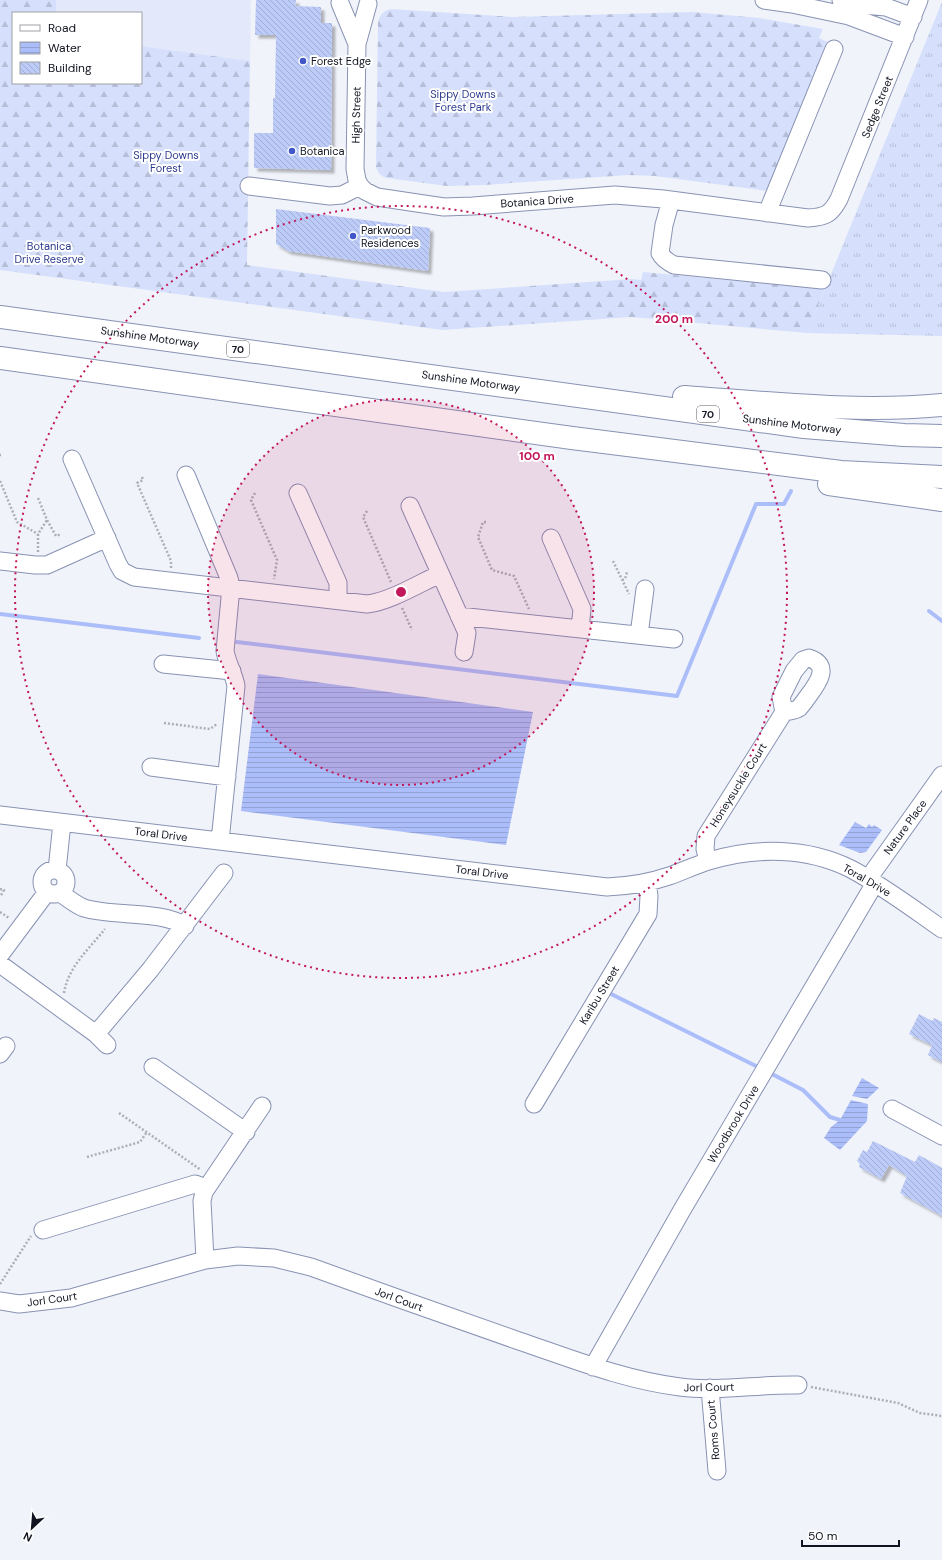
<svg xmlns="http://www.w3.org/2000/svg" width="942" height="1560" viewBox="0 0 942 1560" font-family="'DM Sans',sans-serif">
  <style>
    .built { fill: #e3e9fa }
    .grass { fill: url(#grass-tufts) }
    .forest { fill: url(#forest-firs) }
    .water { fill: url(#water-rules) }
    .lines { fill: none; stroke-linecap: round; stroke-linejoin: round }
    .stream { stroke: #acbef9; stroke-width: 4 }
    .building { fill: url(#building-back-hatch); filter: url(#shadow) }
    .minor-casing { stroke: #8892b3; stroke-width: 19 }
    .highway-casing { stroke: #8892b3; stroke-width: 24 }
    .path { stroke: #acafb7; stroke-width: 2.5; stroke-dasharray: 2 2; stroke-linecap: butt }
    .minor { stroke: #fff; stroke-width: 17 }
    .highway { stroke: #fff; stroke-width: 22 }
    .ring { fill: none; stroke: #c2185b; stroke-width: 2; stroke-dasharray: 2 4 }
    .poi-dot { fill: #4156c9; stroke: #fff; stroke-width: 1.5 }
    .labels { text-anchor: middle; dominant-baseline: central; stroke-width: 4; stroke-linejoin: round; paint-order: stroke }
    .shield { fill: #fff; stroke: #585a63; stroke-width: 1 }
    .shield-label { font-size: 10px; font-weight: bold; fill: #111420 }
    .poi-label { font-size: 11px; fill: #111420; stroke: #fff; text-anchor: start }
    .park-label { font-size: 11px; fill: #2d3c8e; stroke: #fff }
    .street-label { font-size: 11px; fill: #111420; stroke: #fff }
    .centre { fill: #c2185b; stroke: #fff; stroke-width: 2 }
    .ring-label { font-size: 12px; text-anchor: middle; font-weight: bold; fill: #c2185b; stroke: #fff; stroke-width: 4; stroke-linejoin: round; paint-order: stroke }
  </style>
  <defs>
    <pattern id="grass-tufts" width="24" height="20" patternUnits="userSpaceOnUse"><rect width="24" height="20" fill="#d6e0fc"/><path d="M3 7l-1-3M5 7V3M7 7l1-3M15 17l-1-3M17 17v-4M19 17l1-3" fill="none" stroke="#b7bfd8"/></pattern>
    <pattern id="forest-firs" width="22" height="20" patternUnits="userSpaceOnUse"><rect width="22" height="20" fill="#d6e0fc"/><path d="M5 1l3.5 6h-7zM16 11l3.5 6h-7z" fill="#b7bfd8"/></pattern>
    <pattern id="water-rules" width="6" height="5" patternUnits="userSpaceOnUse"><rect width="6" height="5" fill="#acbef9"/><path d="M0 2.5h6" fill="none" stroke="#93a2d5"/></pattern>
    <pattern id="building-back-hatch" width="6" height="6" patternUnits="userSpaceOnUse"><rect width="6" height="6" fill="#bccbf7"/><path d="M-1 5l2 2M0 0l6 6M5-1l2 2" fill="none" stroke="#a1add3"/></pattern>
    <filter id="shadow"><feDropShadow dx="3.5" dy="3.5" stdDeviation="1" flood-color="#0004"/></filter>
  </defs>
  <rect width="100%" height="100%" fill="#f0f3fa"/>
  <path class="built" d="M56,0H251L250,61L141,46V13H56Z"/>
  <path class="grass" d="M942,2V336L807,333Z"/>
  <path class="forest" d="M0,0H56V13H13V83H141V46L250,61L247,265L444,292L632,279L641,280L643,272L738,281L826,286L807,333L631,317L442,330L0,270Z
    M391,9L512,17L692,12L759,18L823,29L819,38L828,42L768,191L655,176L629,175L484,185L447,186L387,178C380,176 378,173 376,167L378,21C381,14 383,11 391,9Z"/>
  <path class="water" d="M258,674L533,712L506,845L241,811Z
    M855,822L866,828L869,824L872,827L874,825L882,830L866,852L860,853L839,845Z
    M862,1078L879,1088L867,1099L852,1096Z
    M851,1100L868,1104L867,1121L840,1150L824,1138L831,1127L840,1120Z"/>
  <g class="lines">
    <path class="stream" d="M929,611L942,621
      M0,614L199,638
      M237,642L677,696L756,504H784L791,491
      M605,991L760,1068
      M768,1072L803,1090L830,1117L840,1120"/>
  </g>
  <path class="building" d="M256,0H296L295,6L321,7V23H332L331,170L254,168V133H273V98H275L276,35H255Z
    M276,209L430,228L428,271L288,251L276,244Z
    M919,1014L932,1021L934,1018L942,1022V1062L928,1055L932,1045L909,1034Z
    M873,1141L915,1162L919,1155L942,1168V1216L900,1193L907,1176L889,1165L881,1179L859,1167L860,1164L857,1161L863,1150L867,1152Z"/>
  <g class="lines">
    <defs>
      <path id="minor" d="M764,0L792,4L849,16L905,37
        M841,0L863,5L886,7L913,17
        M340,3L357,44
        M368,4L357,44L355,169L357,180L360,186L365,191L377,197L444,207L473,206L615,195L663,199L808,218C826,217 831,214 839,199L919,0
        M249,186L330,196L342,195L360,186
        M671,200L664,225L660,253C663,259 668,262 674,265L822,280
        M767,213L834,49
        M72,459L118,564L122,571L134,577L367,604C389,602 420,583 440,574
        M186,475L229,578L231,587L225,651C227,663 234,674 236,686L220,841
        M298,493L338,583V600
        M410,506L467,633L464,652
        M551,538L582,609L580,629
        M0,561L35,565H47L107,538
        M459,616L674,639
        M639,635L645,589
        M809,658C831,665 818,683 809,695C806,699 802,705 799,708C795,711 788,711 784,712L781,697L794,671L803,660Z
        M163,664L232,671
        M151,767L227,777
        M0,815L607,887C629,886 649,883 669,876C683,871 696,865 709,861C756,847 807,847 851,869C883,886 912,908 942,929
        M708,861L705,849L706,836L784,712
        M42 882a12 12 0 1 1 24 0a12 12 0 1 1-24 0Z
        M57,870L62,823
        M868,879L942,775
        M60,893C68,898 76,905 84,908C113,917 161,910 185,926
        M0,955L47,892
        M0,964L96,1034L107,1045
        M96,1034L150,970L224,873
        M0,1054L6,1046
        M153,1067L246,1132
        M534,1104L648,914L649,896L647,882
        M892,1109L942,1136
        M43,1230L195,1184L206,1188
        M205,1260L202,1201L204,1192L262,1106
        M0,1301L19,1304L71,1298L205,1260L238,1256L274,1258L311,1267C380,1292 450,1317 519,1341C572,1359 624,1380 680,1387C718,1392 759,1384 798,1385
        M593,1367L682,1210L875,883
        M710,1388L717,1471"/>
      <path id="highway" d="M0,317L804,427L904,435L942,436
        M0,358L572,438L841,472L942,477
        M684,397C770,403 856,413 942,405
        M829,484L942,500"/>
    </defs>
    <use href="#minor" class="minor-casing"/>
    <use href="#highway" class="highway-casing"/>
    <path class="path" d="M0,455H1
      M142,477L143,480L137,483L171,561V568
      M0,481L17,522L38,534
      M255,493L251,500L277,560L274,579
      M38,498L47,520L56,536L61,534
      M367,511L363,517L391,582
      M486,522H483L478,537L492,570L514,576L529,609
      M38,552V534L47,520
      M613,561L629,594
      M622,580L625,579L627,572
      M402,608L412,630
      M164,723L210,729L217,724
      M0,889L4,890L0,897
      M0,912L9,918
      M64,993C68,967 89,949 105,929
      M119,1113L201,1170
      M87,1157L140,1142L147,1132
      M0,1284L31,1236
      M811,1387L898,1403L920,1413L942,1416"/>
    <use href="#minor" class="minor"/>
    <use href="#highway" class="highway"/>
  </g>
  <circle cx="401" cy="592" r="193" fill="#c2185b" fill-opacity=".12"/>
  <g class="ring">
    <circle cx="401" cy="592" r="193"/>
    <circle cx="401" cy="592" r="386"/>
  </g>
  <g class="poi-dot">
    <circle cx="303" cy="61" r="4"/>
    <circle cx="292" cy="151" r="4"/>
    <circle cx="353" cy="236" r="4"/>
  </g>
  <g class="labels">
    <g class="shield">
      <rect x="227" y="341" width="22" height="16" rx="3"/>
      <rect x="697" y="406" width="22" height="16" rx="3"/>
    </g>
    <g class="shield-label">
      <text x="238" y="349">70</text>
      <text x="708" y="414">70</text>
    </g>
    <g class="poi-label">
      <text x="311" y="61">Forest Edge</text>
      <text x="300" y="151">Botanica</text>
      <text x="361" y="230">Parkwood<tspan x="361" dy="13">Residences</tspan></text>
    </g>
    <g class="park-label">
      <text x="463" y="94">Sippy Downs<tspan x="463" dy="13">Forest Park</tspan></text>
      <text x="166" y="155">Sippy Downs<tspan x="166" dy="13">Forest</tspan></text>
      <text x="49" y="246">Botanica<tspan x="49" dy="13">Drive Reserve</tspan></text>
    </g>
    <g class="street-label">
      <text transform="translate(877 107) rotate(-68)">Sedge Street</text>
      <text transform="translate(356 115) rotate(-89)">High Street</text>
      <text transform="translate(537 201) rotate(-4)">Botanica Drive</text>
      <text transform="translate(150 337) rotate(8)">Sunshine Motorway</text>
      <text transform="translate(471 381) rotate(8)">Sunshine Motorway</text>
      <text transform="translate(792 424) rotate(7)">Sunshine Motorway</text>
      <text transform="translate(738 785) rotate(-58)">Honeysuckle Court</text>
      <text transform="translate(905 827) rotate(-54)">Nature Place</text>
      <text transform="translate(161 834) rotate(7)">Toral Drive</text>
      <text transform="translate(482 872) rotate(7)">Toral Drive</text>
      <text transform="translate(867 880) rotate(30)">Toral Drive</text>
      <text transform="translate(599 995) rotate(-59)">Karibu Street</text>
      <text transform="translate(733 1124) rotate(-59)">Woodbrook Drive</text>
      <text transform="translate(52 1299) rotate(-8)">Jorl Court</text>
      <text transform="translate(399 1299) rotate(20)">Jorl Court</text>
      <text transform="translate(709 1387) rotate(-1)">Jorl Court</text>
      <text transform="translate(713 1430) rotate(-95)">Roms Court</text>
    </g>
  </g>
  <circle cx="401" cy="592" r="6" class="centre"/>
  <g class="ring-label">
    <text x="674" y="323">200 m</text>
    <text x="537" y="460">100 m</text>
  </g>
  <rect x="12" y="12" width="130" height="72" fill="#ffffff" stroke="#a0a1a6"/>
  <rect x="20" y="25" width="20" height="6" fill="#ffffff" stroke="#a0a1a6"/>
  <text x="48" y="32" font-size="12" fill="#111420">Road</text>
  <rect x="20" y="42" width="20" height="12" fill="url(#water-rules)" stroke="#a0a1a6"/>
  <text x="48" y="52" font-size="12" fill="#111420">Water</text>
  <rect x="20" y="62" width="20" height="12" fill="url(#building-back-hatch)" stroke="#a0a1a6"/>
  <text x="48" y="72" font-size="12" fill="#111420">Building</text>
  <g transform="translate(32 1528) rotate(206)" stroke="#ffffff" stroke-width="3" paint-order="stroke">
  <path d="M0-3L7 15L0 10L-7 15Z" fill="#111420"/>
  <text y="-6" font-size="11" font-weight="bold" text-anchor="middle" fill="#111420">N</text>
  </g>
  <path d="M802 1540v6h97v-6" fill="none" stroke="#111420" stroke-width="2"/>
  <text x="808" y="1540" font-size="12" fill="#111420" stroke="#ffffff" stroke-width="3" paint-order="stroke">50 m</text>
</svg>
